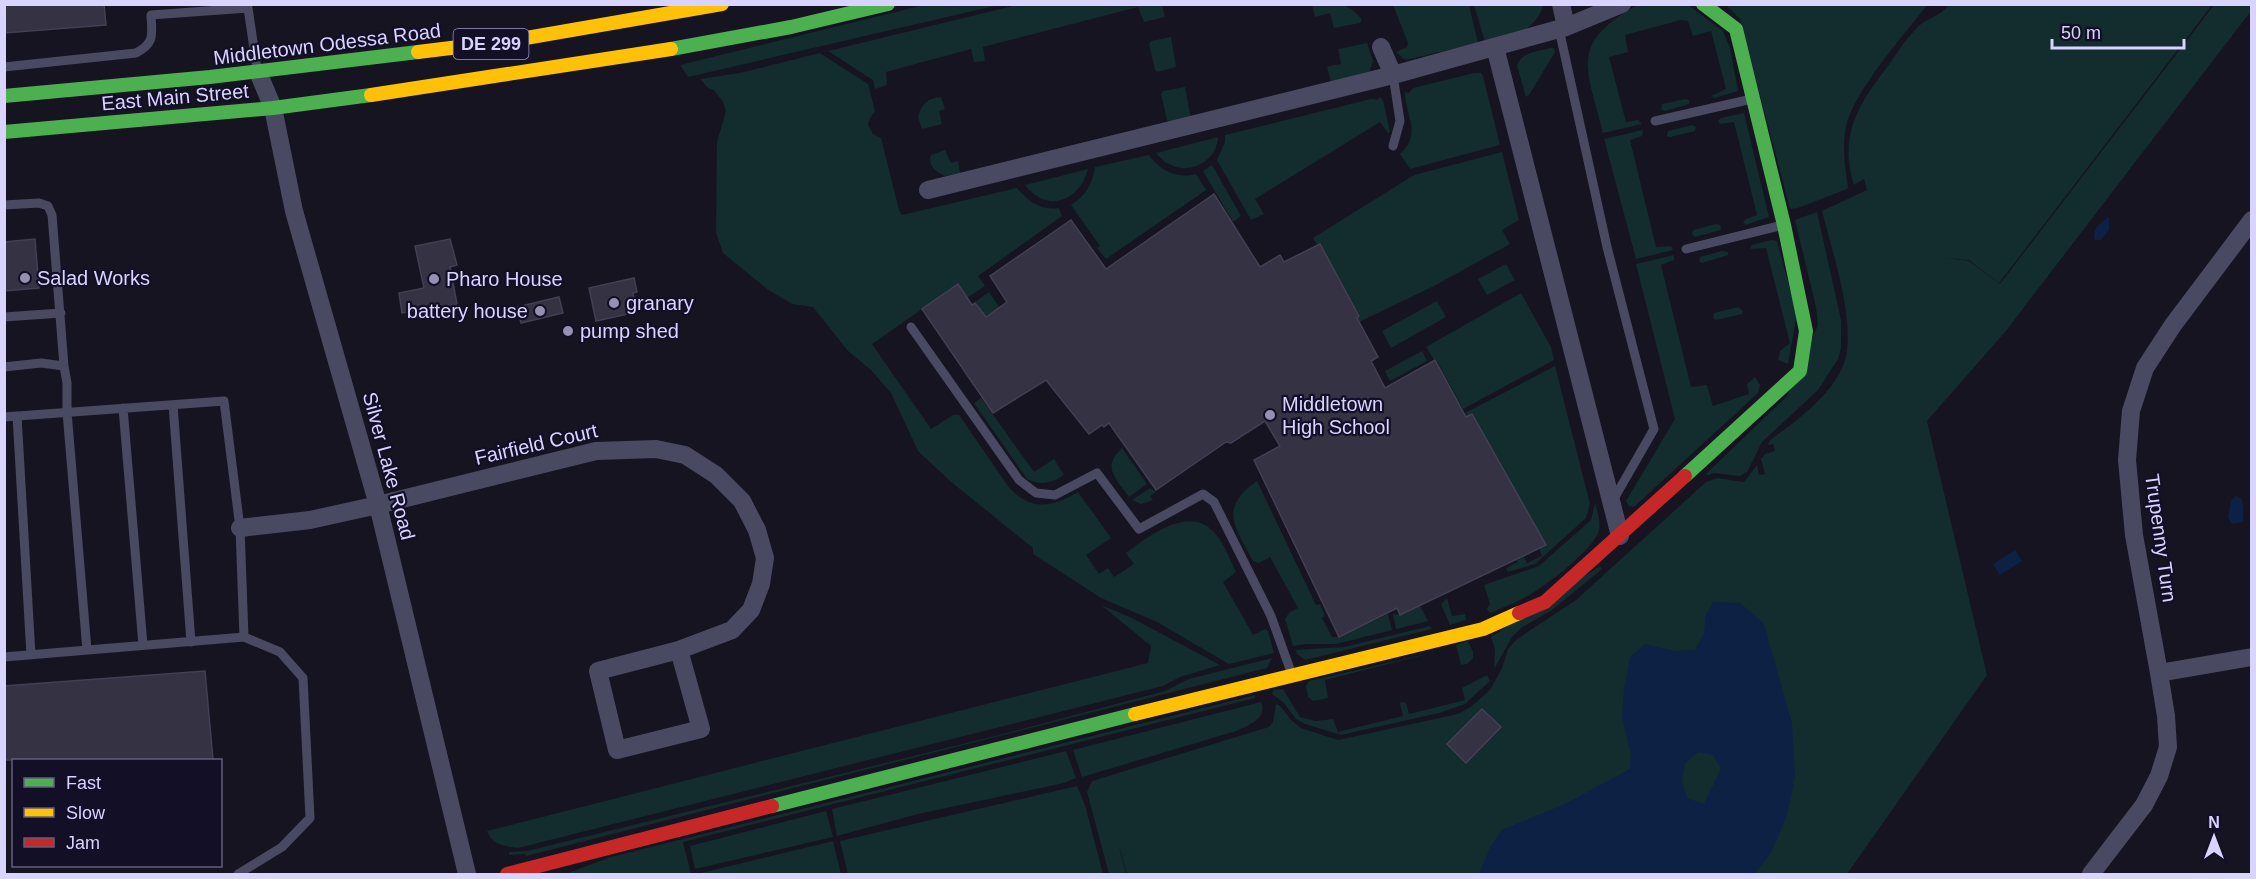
<svg xmlns="http://www.w3.org/2000/svg" width="2256" height="879" viewBox="0 0 2256 879" font-family="Arial,sans-serif">
  <style>
    .green { fill: #132c2d }
    .water { fill: #0d2144; fill-rule: evenodd }
    .building { fill: #343243; stroke: #433f54; stroke-width: 1.5 }
    .lines { fill: none; stroke-linecap: round; stroke-linejoin: round }
    .lane { stroke: #4a4962; stroke-width: 9 }
    .street { stroke: #4a4962; stroke-width: 18 }
    .fast { stroke: #4caf50; stroke-width: 14 }
    .slow { stroke: #ffc107; stroke-width: 14 }
    .jam { stroke: #c62828; stroke-width: 14 }
    .poi-dot { fill: #9591b1; stroke: #130f26; stroke-width: 2 }
    .labels { text-anchor: middle; dominant-baseline: central; stroke-width: 4.5; stroke-linejoin: round; paint-order: stroke }
    .shield { fill: #130f26; stroke: #9e99be; stroke-width: 1.5 }
    .shield-label { font-size: 18px; font-weight: bold; fill: #d9d4ff }
    .street-label { font-size: 20px; fill: #d9d4ff; stroke: #130f26 }
    .poi-label { font-size: 20px; fill: #d9d4ff; stroke: #130f26; text-anchor: start }
  </style>
  <rect width="100%" height="100%" fill="#161421"/>
  <path class="green" d="M1021,4L1162,5L1165,17L1144,22L1138,7L983,47L985,61L974,62L971,49L886,72L887,85L875,89L873,80L828,51Z
    M924,5H999L688,77L680,65Z
    M1312,5C1334,4 1348,0 1362,20L1360,23L1334,28L1330,13L1315,17Z
    M1393,5H1469L1478,43L1410,59H1404L1396,52L1407,47L1408,43Z
    M1474,5L1544,4V5C1531,35 1514,35 1485,42Z
    M1637,5H1688L1723,31L1730,48L1738,91L1714,98L1711,96L1726,89L1711,31L1693,36L1688,21L1681,20L1625,35L1628,52L1609,57L1626,122L1638,120L1642,124L1603,133C1587,68 1568,44 1637,5Z
    M1726,5H1927C1904,35 1853,92 1846,127C1842,148 1845,167 1848,187L1847,189L1798,208L1790,209L1740,19Z
    M1949,5H2212L1999,283L1969,260L1947,258L1969,261L2000,284L2214,5H2251V11L2005,332L1927,421L1987,675L1847,874H1127L1118,843L1126,874H1109L1087,792L1092,781L1269,727L1273,722L1276,704L1280,706L1291,720L1301,728L1338,740L1458,714L1472,706L1490,690L1502,668L1508,649L1517,639L1576,600L1706,482L1717,478L1744,482L1757,465L1759,475L1765,474L1761,459L1765,454L1775,451L1773,444L1768,445L1770,440C1797,421 1839,390 1846,356C1854,315 1832,251 1822,211L1867,190L1864,179L1854,185C1838,136 1859,103 1888,66C1897,53 1905,40 1916,29C1925,18 1937,19 1949,5Z
    M1171,37L1176,67L1157,72L1155,70L1149,44L1151,41Z
    M1367,43L1373,61L1369,73L1331,82L1327,68L1329,66L1341,64L1338,49Z
    M1551,48H1554L1555,52L1529,95L1526,97L1517,66C1520,52 1539,51 1551,48Z
    M820,53L868,84L875,111L870,118L868,125L873,134L881,138L899,210L902,215L1017,188C1028,201 1041,211 1059,208L1062,216L978,276L985,286L967,298L958,284L872,344L931,429L953,415H959L1008,486C1030,511 1051,508 1078,492L1111,538L1086,555L1099,574L1108,568L1114,577L1134,564L1126,553C1147,537 1188,505 1213,531C1223,541 1230,559 1236,572L1223,582L1253,635L1265,629L1268,631L1274,653L1229,664L1157,622L1101,598L1033,554V548L950,481L918,451L891,393L871,370L848,351L813,307L792,304L767,289L723,253L716,233L717,142L726,111L723,102L714,90L708,88L700,79L740,73Z
    M1474,73H1481L1483,76L1500,145L1410,169L1400,154C1423,132 1405,117 1405,92L1409,93L1413,88Z
    M1185,87L1191,119L1170,122L1167,120L1161,94L1163,91Z
    M941,97L945,109L939,111L942,124L922,129L918,117C921,104 928,98 941,97Z
    M1380,97L1383,100L1390,132L1388,133L1380,122L1255,199L1264,214L1251,220L1217,160L1225,142V135L1371,99L1377,100Z
    M1686,99L1690,101L1689,104L1665,111L1661,109L1662,104Z
    M1744,113L1769,217L1745,225L1743,222L1746,219L1757,215L1734,122L1720,124L1718,121L1721,118Z
    M1692,125L1696,127L1695,131L1670,137L1667,136L1668,131Z
    M1643,130L1642,136L1630,140L1656,247L1671,246L1673,250L1636,259L1604,139Z
    M1218,137C1217,160 1192,175 1171,165C1165,163 1160,158 1156,153Z
    M945,150L951,163L958,161L960,173L945,176C936,172 927,165 931,155Z
    M1502,152L1519,220L1502,230L1510,244L1434,286L1359,322L1357,318L1360,316L1320,244L1317,245L1313,238L1414,175Z
    M1149,155C1160,171 1177,179 1196,174L1206,190L1106,259L1097,248L1100,246L1071,205C1086,195 1092,185 1095,167Z
    M1212,165L1241,216L1233,222L1203,171Z
    M1088,169C1080,201 1047,214 1025,185Z
    M1817,212L1841,320V348L1838,359L1818,390L1762,442L1747,472L1740,476L1714,473L1709,475L1706,474L1787,396L1818,325L1816,307L1795,220Z
    M1716,224L1720,225L1721,230L1695,237L1692,234L1693,230Z
    M1771,240L1777,241L1797,314L1788,364L1778,360L1780,351L1790,343L1766,248L1750,249L1752,245Z
    M1722,251L1728,252V255L1702,263L1699,261L1700,257Z
    M1674,255V260L1661,265L1691,387L1706,385L1707,386L1713,406L1749,394L1747,384L1755,377L1760,385L1758,393L1634,507L1629,506L1626,501L1675,419L1636,264Z
    M1506,264L1515,280L1487,295L1478,279Z
    M989,292L1027,348L1022,351L994,311L985,316L975,302Z
    M1521,293L1551,347L1554,360L1463,409L1436,359L1434,360L1426,347Z
    M1437,301L1446,317L1391,348L1382,331Z
    M1738,307L1743,311L1742,314L1716,320L1713,318L1714,313Z
    M1422,351L1427,361L1390,381L1385,371Z
    M1555,366L1590,504L1586,518L1535,564L1508,572L1506,568L1518,562L1517,560L1524,557L1527,563L1542,556L1539,549L1545,545L1472,413L1467,416L1465,413Z
    M981,398L1034,472L1054,459L1064,475C1052,483 1041,486 1027,479L974,403Z
    M1122,448L1147,484L1129,497C1116,478 1101,468 1122,448Z
    M1257,481L1316,605L1320,604L1325,616L1322,618L1332,637H1339L1388,614L1392,630L1336,644H1306L1293,646L1285,619L1289,613L1298,608L1270,557L1259,563L1253,561C1235,527 1218,508 1257,481Z
    M1150,488L1156,492L1150,496L1153,500L1141,504L1132,500Z
    M1595,503C1597,511 1601,522 1599,530C1595,549 1542,589 1524,598C1513,604 1501,608 1490,613L1488,611L1487,608L1490,604L1484,585L1539,566L1591,520Z
    M1600,566L1602,569L1552,610L1521,628L1512,637L1494,669L1495,649L1491,637Z
    M1447,598L1452,616L1465,614L1466,620L1450,625L1441,604Z
    M1101,605L1132,618L1220,665L1180,677L1163,686L518,848C504,846 492,845 487,831L1148,663L1151,646Z
    M1420,606L1428,621L1396,629L1393,614L1400,615Z
    M1430,626L1432,629L1305,660L1297,654L1296,650L1344,647Z
    M1468,641L1473,652V658L1467,664L1461,665L1456,645Z
    M1439,651L1325,680L1328,698L1313,701L1308,697L1306,686L1309,681Z
    M1272,658L1267,668L526,856L525,854L509,855V852L527,851L1003,734L1165,691L1189,679Z
    M1487,675L1490,681L1465,704L1439,713L1341,735L1305,724L1296,719L1283,702L1272,694L1273,690L1283,689L1300,717L1316,721L1333,719L1338,732L1403,716L1400,704L1401,702L1406,703L1409,714L1465,700L1462,688Z
    M1255,695V698L683,842L691,874H565L611,857Z
    M1261,702C1268,719 1248,725 1236,731L1082,777L1073,750Z
    M1066,751L1076,778L1064,783L918,814L837,836L832,809Z
    M1077,786L1085,805L1103,874H848L840,841Z
    M826,811L833,837L695,869L690,846Z
    M833,841L841,874H697Z"/>
  <path class="water" d="M2109,217V230L2101,240H2095C2091,230 2101,222 2109,217Z
    M2236,496L2241,498L2243,506V522L2232,524L2228,517L2231,500Z
    M2015,550L2022,561L2000,575L1993,564Z
    M1713,602L1740,603L1764,624L1792,724L1795,776L1787,815L1771,853L1754,874H1479L1490,848L1502,830L1565,804L1630,769L1631,754L1622,717L1624,690L1630,657L1645,644L1675,651L1695,650L1704,633L1706,615ZM1698,752L1713,755L1721,769L1704,804L1687,798L1682,782L1685,763Z"/>
  <path class="building" d="M4,4H104L106,25L4,33Z
    M1214,194L1260,267L1280,255L1284,262L1320,244L1359,316L1357,318L1378,357L1371,361L1385,388L1435,360L1466,417L1472,414L1546,545L1400,615L1397,608L1339,637L1254,460L1280,446L1265,421L1231,443L1226,442L1156,490L1109,423L1104,427L1102,425L1089,434L1046,380L993,413L922,309L958,284L972,305L975,303L986,317L1007,302L990,276L1071,220L1106,269Z
    M35,239L39,288L4,291V242Z
    M450,239L457,265L450,267L457,304L402,313L399,293L424,288L415,246Z
    M634,278L637,292L633,293L637,312L596,321L589,288Z
    M559,297L563,313L521,323L517,307Z
    M205,671L213,760H4V686Z
    M1482,709L1501,727L1466,763L1447,744Z"/>
  <g class="lines">
    <path class="lane" d="M1559,29L1607,247L1654,429L1612,502
      M4,67L136,53C155,43 152,35 151,15L248,8L257,69
      M1393,75L1400,121L1393,146
      M1655,121L1752,99
      M4,205L39,203L48,206L52,215L64,366
      M1686,249L1783,225
      M4,317L61,313
      M911,327L1019,480L1036,493L1055,495L1097,473L1139,529L1203,494L1214,502L1271,616L1291,672
      M4,367L41,363L64,366L67,383V412L87,650
      M173,405L191,642
      M123,408L143,645
      M17,416L31,655
      M4,417L224,401L240,528L244,637L4,657
      M238,874L282,847L310,818L303,678L280,652L244,637"/>
    <path class="street" d="M1561,4L1566,27
      M1381,47L1393,75
      M1495,47L1620,536
      M258,72L273,108L294,211L378,505L467,874
      M928,190L1393,75L1566,27L1622,4
      M240,528L310,520L378,505L596,451L656,449L685,455L716,475L742,501L757,530L765,558L761,584L751,610L732,630L679,650L598,671L617,750L701,729L679,650
      M2159,673L2252,657
      M2091,874L2144,805L2159,776L2168,747L2166,716L2159,673L2134,535L2127,460L2131,411L2145,368L2173,325L2252,220"/>
    <path class="fast" d="M671,49L791,27L888,4
      M4,96L210,77L418,52
      M4,132L273,108L371,95
      M1685,476L1800,371L1806,331L1784,225L1736,29L1703,4
      M772,806L1135,714"/>
    <path class="slow" d="M418,52L508,41L722,4
      M371,95L671,49
      M1135,714L1483,629L1519,613"/>
    <path class="jam" d="M1519,613L1545,602L1685,476
      M507,874L772,806"/>
  </g>
  <g class="poi-dot">
    <circle cx="25" cy="278" r="6"/>
    <circle cx="434" cy="279" r="6"/>
    <circle cx="614" cy="303" r="6"/>
    <circle cx="540" cy="311" r="6"/>
    <circle cx="568" cy="331" r="6"/>
    <circle cx="1270" cy="415" r="6"/>
  </g>
  <g class="labels">
    <rect class="shield" x="453.5" y="29" width="75" height="30" rx="4.5"/>
    <g class="shield-label">
      <text x="491" y="44">DE 299</text>
    </g>
    <g class="street-label">
      <text transform="translate(327 44) rotate(-7)">Middletown Odessa Road</text>
      <text transform="translate(175 97) rotate(-5)">East Main Street</text>
      <text transform="translate(536 444) rotate(-13)">Fairfield Court</text>
      <text transform="translate(389 466) rotate(75)">Silver Lake Road</text>
      <text transform="translate(2161 538) rotate(82)">Trupenny Turn</text>
    </g>
    <g class="poi-label">
      <text x="37" y="278">Salad Works</text>
      <text x="446" y="279">Pharo House</text>
      <text x="626" y="303">granary</text>
      <text x="528" y="311" text-anchor="end">battery house</text>
      <text x="580" y="331">pump shed</text>
      <text x="1282" y="404">Middletown<tspan x="1282" dy="23">High School</tspan></text>
    </g>
  </g>
  <rect width="2256" height="879" fill="none" stroke="#d9d4ff" stroke-width="12"/>
  <rect x="12" y="759" width="210" height="108" fill="#130f26" stroke="#625e7d" stroke-width="1.5"/>
  <rect x="24" y="778" width="30" height="9" fill="#4caf50" stroke="#625e7d" stroke-width="1.5"/>
  <text x="66" y="789" font-size="18" fill="#d9d4ff">Fast</text>
  <rect x="24" y="808" width="30" height="9" fill="#ffc107" stroke="#625e7d" stroke-width="1.5"/>
  <text x="66" y="819" font-size="18" fill="#d9d4ff">Slow</text>
  <rect x="24" y="838" width="30" height="9" fill="#c62828" stroke="#625e7d" stroke-width="1.5"/>
  <text x="66" y="849" font-size="18" fill="#d9d4ff">Jam</text>
  <g transform="translate(2214 837)" stroke="#130f26" stroke-width="4.5" paint-order="stroke">
  <path d="M0-4.5L10 22L0 15L-10 22Z" fill="#d9d4ff"/>
  <text y="-9" font-size="16" font-weight="bold" text-anchor="middle" fill="#d9d4ff">N</text>
  </g>
  <path d="M2052 39v9h132v-9" fill="none" stroke="#d9d4ff" stroke-width="3"/>
  <text x="2061" y="39" font-size="18" fill="#d9d4ff" stroke="#130f26" stroke-width="4.5" paint-order="stroke">50 m</text>
</svg>
